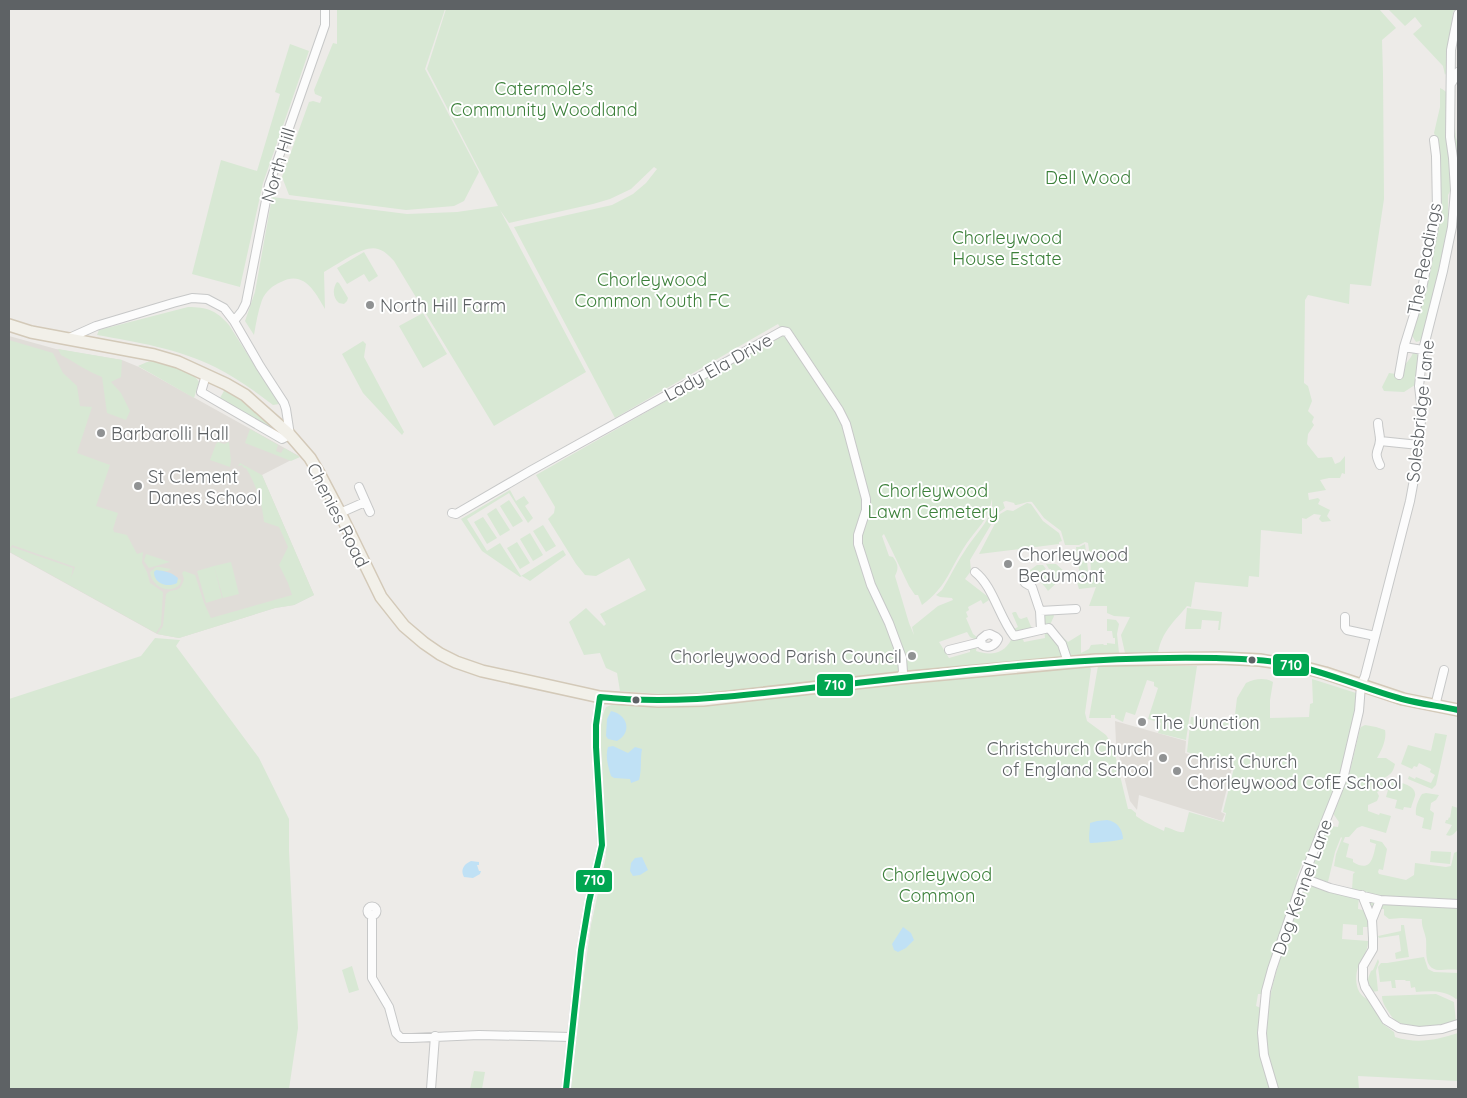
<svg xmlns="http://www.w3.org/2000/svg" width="1467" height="1098" viewBox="0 0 1467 1098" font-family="Quicksand,sans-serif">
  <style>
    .education { fill: #e0ddd8 }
    .green { fill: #d8e8d4; fill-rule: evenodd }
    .water { fill: #c0e1f5 }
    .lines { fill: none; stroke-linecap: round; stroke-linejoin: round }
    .minor-casing { stroke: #c7c8c8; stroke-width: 10 }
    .primary-casing { stroke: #d3c9b8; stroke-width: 14 }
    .minor { stroke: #fcfcfc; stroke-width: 8 }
    .primary { stroke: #f2f0e9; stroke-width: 11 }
    .bus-1-casing { stroke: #fff; stroke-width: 10 }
    .bus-1 { stroke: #00a651; stroke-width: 6 }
    .poi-dot { fill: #909293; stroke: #fff; stroke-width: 2 }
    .bus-dot { fill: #5e6265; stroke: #fff; stroke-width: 2 }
    .labels { text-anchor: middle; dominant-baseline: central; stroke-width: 4; stroke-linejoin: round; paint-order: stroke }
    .park-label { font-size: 18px; fill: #3c803a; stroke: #fff }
    .street-label { font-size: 18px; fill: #5e6265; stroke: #fff }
    .poi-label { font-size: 18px; fill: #5e6265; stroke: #fff; text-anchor: start }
    .line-badge { stroke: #fff; stroke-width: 2 }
    .badge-label { font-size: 14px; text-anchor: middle; font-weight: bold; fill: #fff }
  </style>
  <rect width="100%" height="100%" fill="#edebe8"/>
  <path class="education" d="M9,336L56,349L122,360L139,367L299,456L262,475L314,595L294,605L275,608L179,638L157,634L9,552Z
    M1115,721L1186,741L1185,753L1232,768L1221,812L1225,814L1222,821L1139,795L1137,810L1130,801L1116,743Z"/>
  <path class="green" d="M337,9H445L425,69L479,172L464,201L454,206L406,210L289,195L282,177L309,102L313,101L320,103L322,97L315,94L314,90L333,43L337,44Z
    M446,9H1379L1396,28L1382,40L1383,74L1384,199L1371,286L1350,284L1349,304L1308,295L1305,300L1304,383L1308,386L1312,401L1308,411L1314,417L1312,422L1314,425L1308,434L1307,444L1318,458L1332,457L1335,464L1340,462L1345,456V474L1342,473L1340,478H1329L1320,480L1326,490L1308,493L1309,500L1318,498L1320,500L1318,504L1330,510L1327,516L1331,521L1322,522L1319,519L1321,515L1314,514L1306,519L1302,518V534L1261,530L1259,577L1249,576L1248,587L1195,582L1191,607L1187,606C1174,622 1162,631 1158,653H1125L1121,635L1130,617L1114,616L1107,613V606H1089L1096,587L1079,589L1077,582C1081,581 1086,581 1089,577C1093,571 1089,550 1088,543L1085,542L1079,545H1065L1061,531L1044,518L1032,502C1026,501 1021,505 1015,505L1014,503L1006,501L1003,502L1005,508L998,513L970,560L971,571L965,579L987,596L989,600L983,604L981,600L968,607L969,610L966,612L968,617L966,618L973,634L978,638L976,640L970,637L967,632L939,642L949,658L970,652V648L977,646L976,651C990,656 1004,654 1011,640L1022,637L1024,642L1045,638L1043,614L1053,613L1054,616L1050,625L1068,642L1081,634V653L1089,649L1091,645L1103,644L1104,645H1107V643L1115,644V638H1113L1112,631H1107V619L1116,620L1119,624L1117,634L1119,653L885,673L703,694H660L620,691L617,673L606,668L600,653L584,655L569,622L586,608L604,626L606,624L600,614L646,590L629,558L596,576L585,575L576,564L548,519L554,513L555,507L536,475L784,334L778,324L615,418L514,227L612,205L633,194L646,183L657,169L654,167L631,189L610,199L593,204L509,223L500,210L586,372L494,426L394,261C389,256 385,251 378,249C364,244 337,265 324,272L325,309C315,292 304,270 281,282C272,286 266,291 262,300C258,311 256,323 254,335L245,321L255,292L272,197L407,214L457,212L498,206L427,69ZM992,499C994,518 976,533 966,549C957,562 950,577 942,590L936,595L940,597L952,598L953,600L938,606L912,627L914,635L909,623L895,576C899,568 898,564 893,557L889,556L882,536L884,534L909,586L915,595H918L922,605C946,587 948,573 963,549C975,529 987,524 992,499Z
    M1388,9H1456L1453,12L1448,46L1447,71L1445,75L1443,66L1413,34L1422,26L1415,17L1405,26Z
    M290,44L309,51L263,183L240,287L192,274L221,160L257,171L280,94L275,92Z
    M1440,88C1453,94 1449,101 1448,113L1454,118L1456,138L1458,145V181L1455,182L1448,195V226L1423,340L1416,342L1411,334L1439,211L1437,141L1434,133L1440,107Z
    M364,252L378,276L369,282L364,274L347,284L337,268Z
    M337,282L339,283L348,298L347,301L344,304L339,303C333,298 332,289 337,282Z
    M188,307C207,307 216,310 229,325L279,404L273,405C255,391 236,378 215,367C179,349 137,342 97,335L99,330Z
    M423,313L447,354L423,368L399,326Z
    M9,340L53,353L63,373L77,386L80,406L92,407L77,453L110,465L96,506L118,513L113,529L114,532L127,535L137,554L143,552L142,563L147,572L150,583L163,592L161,625L156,633L10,552L12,547L73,568L71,578L108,591L71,578L75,567L12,545L10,549H9Z
    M363,341L366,344L364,357L404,432L402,435L363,393L342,354Z
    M58,349L122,360L121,377L111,382L121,393L130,411L126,420L107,413L102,377C86,371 75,362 61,355Z
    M1413,353L1420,355L1418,383L1404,392L1384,391L1382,387L1389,373L1396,374C1402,367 1409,362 1413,353Z
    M153,361C165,363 194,371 199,382L194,398L138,366L147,362Z
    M225,389L246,403L275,429L271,428L220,398Z
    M250,429L278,445L276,451L281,453L284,448L300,457L291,461L245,443Z
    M218,442L224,444L229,442L231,461L230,467L210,460L216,444Z
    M240,463L262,475L314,595L294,605L275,608L179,638L157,634L163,626L166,594C174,586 179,596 184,579L182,573L184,571L195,575L204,603L211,618L292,595L288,583L279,565L288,547L279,527L264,522C262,502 256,485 246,468H244L242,465L238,466Z
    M510,490L516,501L524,496L529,503L525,506L533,518L528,523L509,493L467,519L487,551L500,543L521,576L563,550L566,555L530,581L522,576L520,577L482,551L461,519Z
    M509,500L523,521L513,527L500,506Z
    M1027,503L1031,504L1043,521L1059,533L1062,541L1059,542V544L979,554L1000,514L1007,510L1013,511Z
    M496,508L510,530L500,536L487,514Z
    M483,517L497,538L487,544L474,522Z
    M543,525L556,546L546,552L533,531Z
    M530,533L543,555L533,561L520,539Z
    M517,542L530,563L520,569L507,548Z
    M1085,544L1088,570L1087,576L1080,578L1076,547H1079Z
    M146,554L170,562L149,568L144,561Z
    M231,562L239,594L223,598L214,566Z
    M1046,564H1056L1065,572V575L1048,591C1042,582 1036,578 1026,573L1037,565H1043L1046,569H1045L1046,573H1051V569H1049Z
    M214,566L222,598L206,603L197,571Z
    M156,567H160L171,569L168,571H162L178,581V579L181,580L180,584C170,596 151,586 150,572Z
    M1187,608L1222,612L1220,630H1218L1219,621L1202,620L1201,629H1185Z
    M1014,612H1016L1019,618L1021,619L1027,617L1032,629L1016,631L1014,629L1018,627L1012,613Z
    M155,638L180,640L176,646L259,758L289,819V851L298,1028L289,1089H9V699L141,656Z
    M1088,665L1091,669L1085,713L1087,721L1106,735L1113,746L1128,809H1131L1136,813V816L1145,822L1164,831L1165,827C1172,828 1177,833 1184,832L1189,812L1224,822L1226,813L1223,812L1234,768L1187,752L1191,717L1234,723L1237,698L1246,683C1255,679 1264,677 1273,682L1270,700V718L1309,717L1310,704L1313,703L1312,679L1356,693L1355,712L1341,777L1307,863L1302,864L1296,879L1300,882L1262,994H1258L1256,1006L1261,1008L1262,1059L1271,1089H570L582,990L591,925L606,856L603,789L602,788C600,765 596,728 606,707L614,704L646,707L650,706L711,702Z
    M1098,666H1197L1186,740L1158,733L1161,723L1148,719L1158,688L1154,686V682L1147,680L1135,715L1126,712L1123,722L1115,718V715H1111V718H1089Z
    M1365,725L1376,727L1385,730C1387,740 1381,751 1377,758H1386L1395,764C1393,773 1390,775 1382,779L1383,782L1390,781L1394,782L1395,781C1402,783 1417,786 1415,796C1414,799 1412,804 1411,808L1404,807L1403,810L1395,808L1397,800L1386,797L1388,790L1385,788L1377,792L1379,796L1377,801L1368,805V811L1379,815L1380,813L1391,816L1386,833L1362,826L1357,828L1349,837H1345L1343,842L1349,844L1346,857L1353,859V862C1371,873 1373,858 1376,844L1370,842V839L1382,842L1387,849L1383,870L1379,869L1378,872L1379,874L1406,880L1414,875L1415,863L1446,867L1451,866L1454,853L1458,851V901L1380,897L1352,890L1353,874L1355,872L1334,866L1336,854L1342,838L1341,837L1335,852L1328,882L1313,878L1311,872L1326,831L1331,826L1338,827L1339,822L1334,815V813L1350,771L1360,729L1361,727Z
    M1435,733L1447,735L1436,785L1432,789L1408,779L1409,776L1415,779L1416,777L1431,783L1435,775L1430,772L1431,769L1419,763L1417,767L1414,766L1412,769L1401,764L1408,745L1431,751Z
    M1426,793L1439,795L1436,800L1431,803L1430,810L1434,813L1431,830L1422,828L1424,818L1416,815C1415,808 1418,800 1422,794Z
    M1452,806L1458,808V829C1454,834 1452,837 1446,835L1452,825L1445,823L1446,820H1448L1449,817L1450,818Z
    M1431,851L1451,852L1450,864L1430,862Z
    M1308,883L1359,896L1358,909L1367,911L1370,927H1363V935H1357V925L1343,924L1342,939L1368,941C1368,952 1362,957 1358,967C1354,980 1356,996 1370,1000L1383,1020V1024L1394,1032L1395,1037C1417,1044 1437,1040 1458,1033V1030V1081L1358,1076L1359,1089H1278C1246,1029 1285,947 1305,888Z
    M1368,899L1458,907V970C1451,969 1445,970 1438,970C1423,968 1427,950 1426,939C1425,932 1421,926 1422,919L1402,918L1389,919L1384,915V909H1371Z
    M1401,925H1404L1409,957L1396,959L1395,953L1401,951L1399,935L1379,938L1378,936L1401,931Z
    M1424,957L1428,969L1434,972L1458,973V998L1456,999C1444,990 1430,991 1416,992L1415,987L1411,988L1410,981H1406L1405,980H1395L1396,988H1392L1391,981L1380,982L1378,967L1381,963H1387Z
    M1378,959L1379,962L1376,971L1378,991L1372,992C1366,984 1367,980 1371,971L1373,970Z
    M352,966L359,990L349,993L342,970Z
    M1436,994L1454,1002L1456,1022C1436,1028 1413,1032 1395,1020C1392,1018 1390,1014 1388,1011C1385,1006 1382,1002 1382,996Z
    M474,1071L485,1072L482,1089H470Z"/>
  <path class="water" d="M156,570C165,571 171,572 178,578L177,583C168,588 154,584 154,572Z
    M611,711C627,714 633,732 617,741L608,739L606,736L607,719Z
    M613,746L628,753L635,747L642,749C640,760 642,770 639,780L631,783L630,779L614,778L611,776C608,766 605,756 608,747Z
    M1107,820C1117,821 1123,830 1123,839C1119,841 1094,843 1090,843C1088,838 1090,830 1090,823L1097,821Z
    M642,857L648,870L640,875L633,876L630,871L631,863L635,858Z
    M471,861L479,862V865H477L479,871H481L480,874L473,878L464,877C460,870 464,864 471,861Z
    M903,927L911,933L914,940L906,948L898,952L894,950L892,944Z"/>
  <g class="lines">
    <defs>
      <path id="minor" d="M1451,84L1458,72
        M234,321L242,311L246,303L269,185L325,25V9
        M67,339L96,326L173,303L192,298L207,299L224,308L234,321L260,366L284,403L286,409L290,435L282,439L201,392L206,375
        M1404,347L1423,350
        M1399,375L1404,347L1422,289L1437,211L1436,156L1434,140
        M1378,423C1378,428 1380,434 1380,440C1379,453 1373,450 1380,465
        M1380,441L1419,445
        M359,487L370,512
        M340,513L365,502
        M452,513L456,514L530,471L782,331L787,332L839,410L846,424L866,499V510L858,535V544L871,585L889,623L902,658L903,672L900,678
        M975,572C993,586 999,617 1014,636L1049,628L1062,644L1068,662
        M1025,583L1032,587L1040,611L1041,630
        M1040,611L1076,609
        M1345,617V627L1347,630L1375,636
        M990,634L996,637L998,639C995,646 988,649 982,645L981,639L986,635Z
        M949,650L981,642
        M1435,706L1444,670
        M1303,878L1330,888L1380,900L1458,904
        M1362,895L1372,920L1373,938V949L1363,966V980L1365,987L1386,1020L1399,1028L1419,1031L1442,1029L1458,1024
        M367.5 911a4.5 4.5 0 1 1 9 0a4.5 4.5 0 1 1-9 0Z
        M372,915V978L389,1007L396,1033L401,1038H412L479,1035L572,1037
        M1372,920L1380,900
        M431,1089L435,1036
        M566,1089L581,950L589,902L602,845L596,747V725L600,697
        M1274,1089L1264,1055L1262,1033L1266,991L1272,969L1303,878L1344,775L1359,711L1361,685L1365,676L1410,501L1415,474L1422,412L1419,386L1423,350L1443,271L1452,227L1455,190L1453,158L1450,137L1451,50L1458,14"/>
      <path id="primary" d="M9,325L31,332L154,355L178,362L226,384L245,395L290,435L310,458L320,475L340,513L381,597L404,626L424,643L440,654L456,662L482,671L600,697L658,701L703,700L900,678L1096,660L1220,658L1260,660L1302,667L1325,673L1403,699L1458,710"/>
    </defs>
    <use href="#minor" class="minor-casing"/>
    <use href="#primary" class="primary-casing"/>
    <use href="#minor" class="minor"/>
    <use href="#primary" class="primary"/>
    <defs>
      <path id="bus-1" d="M566,1089L581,950L589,902L602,845L596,747V725L600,697C680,706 759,693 839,685C963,671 1091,655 1216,658C1238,659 1260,659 1282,663C1323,670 1362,688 1402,699C1421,704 1440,706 1458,710"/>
    </defs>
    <use href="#bus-1" class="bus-1-casing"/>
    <use href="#bus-1" class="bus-1"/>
  </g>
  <g class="poi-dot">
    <circle cx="370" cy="305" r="5"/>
    <circle cx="101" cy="433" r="5"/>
    <circle cx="138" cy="486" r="5"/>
    <circle cx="1008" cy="564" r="5"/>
    <circle cx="912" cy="656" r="5"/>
    <circle cx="1142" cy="722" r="5"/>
    <circle cx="1163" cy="758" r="5"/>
    <circle cx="1177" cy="771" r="5"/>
  </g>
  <g class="bus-dot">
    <circle cx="1252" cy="660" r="4.5"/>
    <circle cx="636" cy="700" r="4.5"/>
  </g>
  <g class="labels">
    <g class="park-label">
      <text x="544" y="88">Catermole's<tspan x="544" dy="21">Community Woodland</tspan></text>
      <text x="1088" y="177">Dell Wood</text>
      <text x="1007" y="237">Chorleywood<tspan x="1007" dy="21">House Estate</tspan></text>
      <text x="652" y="279">Chorleywood<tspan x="652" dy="21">Common Youth FC</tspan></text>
      <text x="933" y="490">Chorleywood<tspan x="933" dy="21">Lawn Cemetery</tspan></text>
      <text x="937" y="874">Chorleywood<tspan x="937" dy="21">Common</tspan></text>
    </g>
    <g class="street-label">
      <text transform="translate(278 165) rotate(-73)">North Hill</text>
      <text transform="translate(1424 259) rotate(-79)">The Readings</text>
      <text transform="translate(718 367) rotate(-29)">Lady Ela Drive</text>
      <text transform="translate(1420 411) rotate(-84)">Solesbridge Lane</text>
      <text transform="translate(338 515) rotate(63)">Chenies Road</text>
      <text transform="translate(1302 887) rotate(-70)">Dog Kennel Lane</text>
    </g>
    <g class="poi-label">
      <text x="380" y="305">North Hill Farm</text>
      <text x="111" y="433">Barbarolli Hall</text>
      <text x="148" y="476">St Clement<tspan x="148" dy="21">Danes School</tspan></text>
      <text x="1018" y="554">Chorleywood<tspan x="1018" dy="21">Beaumont</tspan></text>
      <text x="902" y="656" text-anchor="end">Chorleywood Parish Council</text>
      <text x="1152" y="722">The Junction</text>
      <text x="1153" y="748" text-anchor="end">Christchurch Church<tspan x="1153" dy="21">of England School</tspan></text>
      <text x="1187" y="761">Christ Church<tspan x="1187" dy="21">Chorleywood CofE School</tspan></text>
    </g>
  </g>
  <g class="line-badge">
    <rect x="1272" y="653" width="38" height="24" rx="5" fill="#00a651"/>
    <rect x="816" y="673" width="38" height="24" rx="5" fill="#00a651"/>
    <rect x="575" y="869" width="38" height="24" rx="5" fill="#00a651"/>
  </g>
  <g class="badge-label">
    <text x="1291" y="670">710</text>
    <text x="835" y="690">710</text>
    <text x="594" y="885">710</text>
  </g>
  <rect width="1467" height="1098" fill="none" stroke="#5e6265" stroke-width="20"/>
</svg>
